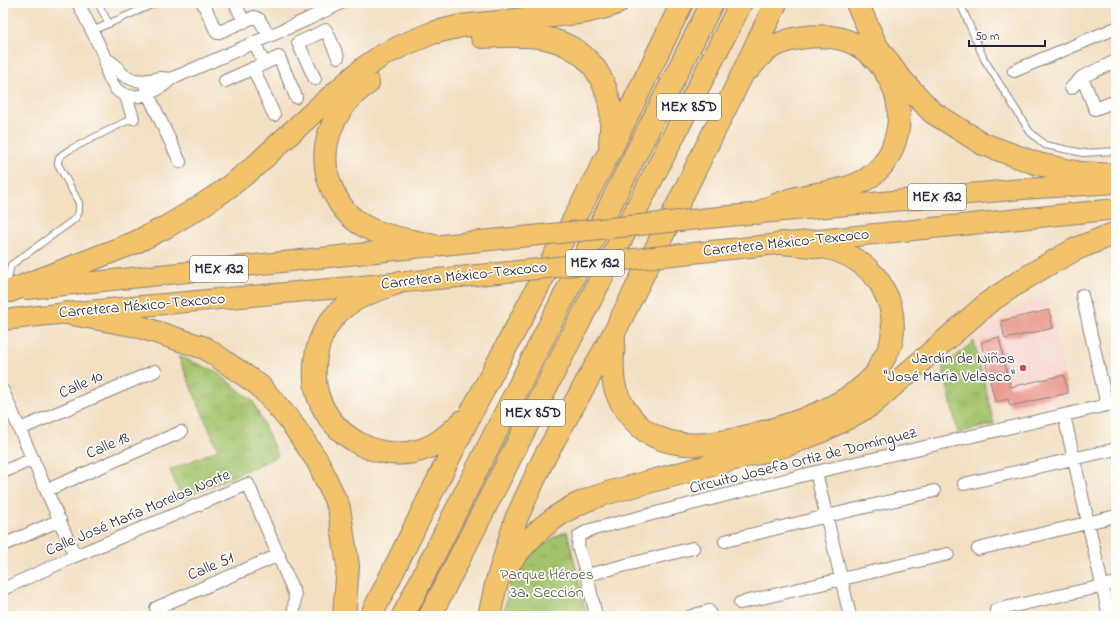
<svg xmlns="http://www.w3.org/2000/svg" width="1119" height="619" viewBox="0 0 1119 619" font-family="'Indie Flower',sans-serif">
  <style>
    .built { fill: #f7d0cb }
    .park { fill: url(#park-tufts); stroke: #627252 }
    .building { fill: #e79084 }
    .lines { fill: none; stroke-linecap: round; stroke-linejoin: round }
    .service-casing { stroke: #8a807e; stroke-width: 8 }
    .minor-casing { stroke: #8a807e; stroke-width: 14 }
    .trunk-casing { stroke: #8a807e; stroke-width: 22 }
    .motorway-casing { stroke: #8a807e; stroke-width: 24 }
    .service { stroke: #fff; stroke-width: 6 }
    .minor { stroke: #fff; stroke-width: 12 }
    .trunk { stroke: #f2c36a; stroke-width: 20 }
    .motorway { stroke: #f2c36a; stroke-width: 22 }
    .trunk-bridge-casing { stroke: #8a807e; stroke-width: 22; stroke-linecap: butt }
    .trunk-bridge { stroke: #f2c36a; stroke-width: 20 }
    .poi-dot { fill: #d1495b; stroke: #fdfcf7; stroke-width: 1.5 }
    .labels { text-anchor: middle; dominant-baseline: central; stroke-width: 3.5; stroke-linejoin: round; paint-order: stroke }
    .shield { fill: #fdfcf7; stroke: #646373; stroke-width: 1 }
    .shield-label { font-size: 15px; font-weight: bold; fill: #22223b }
    .street-label { font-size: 16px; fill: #22223b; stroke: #fdfcf7 }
    .poi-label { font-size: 16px; fill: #22223b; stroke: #fdfcf7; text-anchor: end }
    .park-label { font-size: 16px; fill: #4f5a4b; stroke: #fdfcf7 }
  </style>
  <defs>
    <pattern id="park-tufts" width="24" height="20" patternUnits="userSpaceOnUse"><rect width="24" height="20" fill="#a3c26a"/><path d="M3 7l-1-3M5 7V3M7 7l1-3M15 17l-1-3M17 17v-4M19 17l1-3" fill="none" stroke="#8ca65d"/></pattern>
  </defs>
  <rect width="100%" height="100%" fill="#fdfcf7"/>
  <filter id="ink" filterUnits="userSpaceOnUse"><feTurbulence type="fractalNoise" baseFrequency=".025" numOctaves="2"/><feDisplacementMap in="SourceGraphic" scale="8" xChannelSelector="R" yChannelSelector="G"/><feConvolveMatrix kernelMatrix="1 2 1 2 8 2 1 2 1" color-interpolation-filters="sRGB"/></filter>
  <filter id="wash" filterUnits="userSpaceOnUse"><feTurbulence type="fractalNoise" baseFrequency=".012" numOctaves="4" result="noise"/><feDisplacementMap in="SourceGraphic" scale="16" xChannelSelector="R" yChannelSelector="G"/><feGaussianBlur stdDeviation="0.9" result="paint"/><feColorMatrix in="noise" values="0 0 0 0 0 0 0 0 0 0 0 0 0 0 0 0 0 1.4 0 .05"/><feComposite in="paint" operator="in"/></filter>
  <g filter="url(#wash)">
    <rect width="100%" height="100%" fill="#f3dfc2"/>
    <path class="built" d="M1046,293L1070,397L1010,411L1007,400L991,404L976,339L1004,317L1035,297Z"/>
    <path class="park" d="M974,341L994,424L958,433L943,368Z
      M178,356L215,371L253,401L278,456L182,499L170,470L218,450Z
      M567,531L587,616H503L511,577L534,552L553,538Z"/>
    <g id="blocks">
      <path class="building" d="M1049,310L1053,328L1005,339L1001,321Z
        M999,337L1010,387L1064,375L1068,393L1010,406L1008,399L995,402L981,342Z"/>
    </g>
  </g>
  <g filter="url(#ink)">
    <use href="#blocks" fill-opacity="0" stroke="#8a807e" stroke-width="1"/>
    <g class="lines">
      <defs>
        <path id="service" d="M98,3L109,24
          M960,3L984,59L1030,132L1045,145L1083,153L1116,151
          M92,31L156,3
          M6,288L11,265L75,219L79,212V203L58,164C58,156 63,154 69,150L133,118"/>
        <path id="minor" d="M78,3C87,21 96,38 104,56C107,61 105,68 108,74C110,79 113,86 117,90C133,105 158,91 171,79L306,20L341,3
          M203,3L217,33L254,17L259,19L269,36
          M235,3L244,22
          M255,43L264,64
          M105,58L115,65L123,75L134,80L144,81L161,78L171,79
          M253,68L274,115
          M1014,71L1116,28
          M1082,77L1095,109L1116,101
          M315,79L298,43L326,30L338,57
          M144,81L148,94L180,162
          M225,81L279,57L296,97
          M1071,88L1082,77L1116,61
          M126,96L133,118
          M1082,295L1107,405
          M3,391L75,556
          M1064,415L1109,616
          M20,429L155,371
          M3,472L33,459
          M816,472L850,616
          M964,484L1116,449
          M47,490L181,432
          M725,541L827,516L934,491
          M3,545L60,520
          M978,549L1116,516
          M587,575L693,548
          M3,589L75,556L248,484L295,595L294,611L291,616
          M740,603L948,554
          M156,608L279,555
          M996,610L1116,583
          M596,616L587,575L578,546L579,536L590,530L816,472L1116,403
          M691,616L709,611"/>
        <path id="trunk" d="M729,216L1023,189L1116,183
          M731,249L1116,209
          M27,289L471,242
          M3,320L66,313L459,277"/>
        <path id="motorway" d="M857,3L876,45L898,76L932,112L983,144L1038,164L1080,173L1116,175
          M482,37C523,34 566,32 594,67C604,81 609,95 611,112C612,122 611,133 610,143
          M750,68C755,62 761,54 767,50C790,35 830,31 855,44C887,61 905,98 897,133C893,151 885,166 871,176C851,191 824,192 801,197C786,200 772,206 759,213
          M368,83C331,109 313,153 335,195C341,207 351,219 364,226C384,237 411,240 434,246
          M397,283C378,290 357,296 342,309C328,321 319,338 316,356C314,369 314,383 318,396C332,437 378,463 421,450C438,445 450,433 463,421
          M10,291L134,243L166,227L193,211L222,192L253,168L319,107L365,67L383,55L406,44L432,33L461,26L553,16L585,12L609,6L617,3
          M66,313L137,326L205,348L260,386L291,422L318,462L339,508L348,566L344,616
          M614,338C613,353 611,368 614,383C616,394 622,405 628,413C661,461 724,443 770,430C805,420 850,403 874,376C877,373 878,369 880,365C885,357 891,347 892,338C894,323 892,306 885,293C883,289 881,284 878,280C866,264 847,253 828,248C823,247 818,247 813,246C803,245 793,244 782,243
          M497,581C504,571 511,560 519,551C534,533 553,517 574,506C588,499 603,494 618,490L787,445L822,431L848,418L871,405L989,302L1019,282L1047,265L1076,249L1116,233
          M371,616L470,415L610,151L682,3
          M403,616L712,3
          M430,616L741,3
          M489,616L497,581L516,519L544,458L615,331L740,79L776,3"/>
      </defs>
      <use href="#service" class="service-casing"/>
      <use href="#minor" class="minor-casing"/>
      <use href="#trunk" class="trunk-casing"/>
      <use href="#motorway" class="motorway-casing"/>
      <use href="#service" class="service"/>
      <use href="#minor" class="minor"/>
      <use href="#trunk" class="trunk"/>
      <use href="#motorway" class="motorway"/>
      <defs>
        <path id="trunk-bridge" d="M471,242L729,216
          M459,277L731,249"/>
      </defs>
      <use href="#trunk-bridge" class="trunk-bridge-casing"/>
      <use href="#trunk-bridge" class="trunk-bridge"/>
    </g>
  </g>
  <circle class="poi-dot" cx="1023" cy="368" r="4"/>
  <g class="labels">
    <g class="shield">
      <rect x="657" y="94" width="64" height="26" rx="3"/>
      <rect x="908" y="184" width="58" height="26" rx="3"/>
      <rect x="566" y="250" width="58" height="26" rx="3"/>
      <rect x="190" y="256" width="58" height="26" rx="3"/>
      <rect x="501" y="400" width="64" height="26" rx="3"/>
    </g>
    <g class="shield-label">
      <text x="689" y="107">MEX 85D</text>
      <text x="937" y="197">MEX 132</text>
      <text x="595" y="263">MEX 132</text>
      <text x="219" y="269">MEX 132</text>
      <text x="533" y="413">MEX 85D</text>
    </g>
    <g class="street-label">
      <text transform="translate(786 243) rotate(-6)">Carretera México-Texcoco</text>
      <text transform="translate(464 276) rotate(-6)">Carretera México-Texcoco</text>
      <text transform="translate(142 306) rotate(-5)">Carretera México-Texcoco</text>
      <text transform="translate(81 385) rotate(-24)">Calle 10</text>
      <text transform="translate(108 446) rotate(-23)">Calle 18</text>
      <text transform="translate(803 461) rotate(-14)">Circuito Josefa Ortiz de Domínguez</text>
      <text transform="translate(138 513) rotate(-23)">Calle José María Morelos Norte</text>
      <text transform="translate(211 567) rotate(-23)">Calle 51</text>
    </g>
    <g class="poi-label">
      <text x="1015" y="359">Jardín de Niños<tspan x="1015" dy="18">"José María Velasco"</tspan></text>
    </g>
    <g class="park-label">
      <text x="547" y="575">Parque Héroes<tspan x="547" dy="18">3a. Sección</tspan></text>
    </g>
  </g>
  <rect width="1119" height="619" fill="none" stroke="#fdfcf7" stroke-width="16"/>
  <path d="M969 40v6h76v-6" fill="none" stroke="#22223b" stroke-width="2"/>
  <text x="975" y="40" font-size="12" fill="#22223b" stroke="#fdfcf7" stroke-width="3" paint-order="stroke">50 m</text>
</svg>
